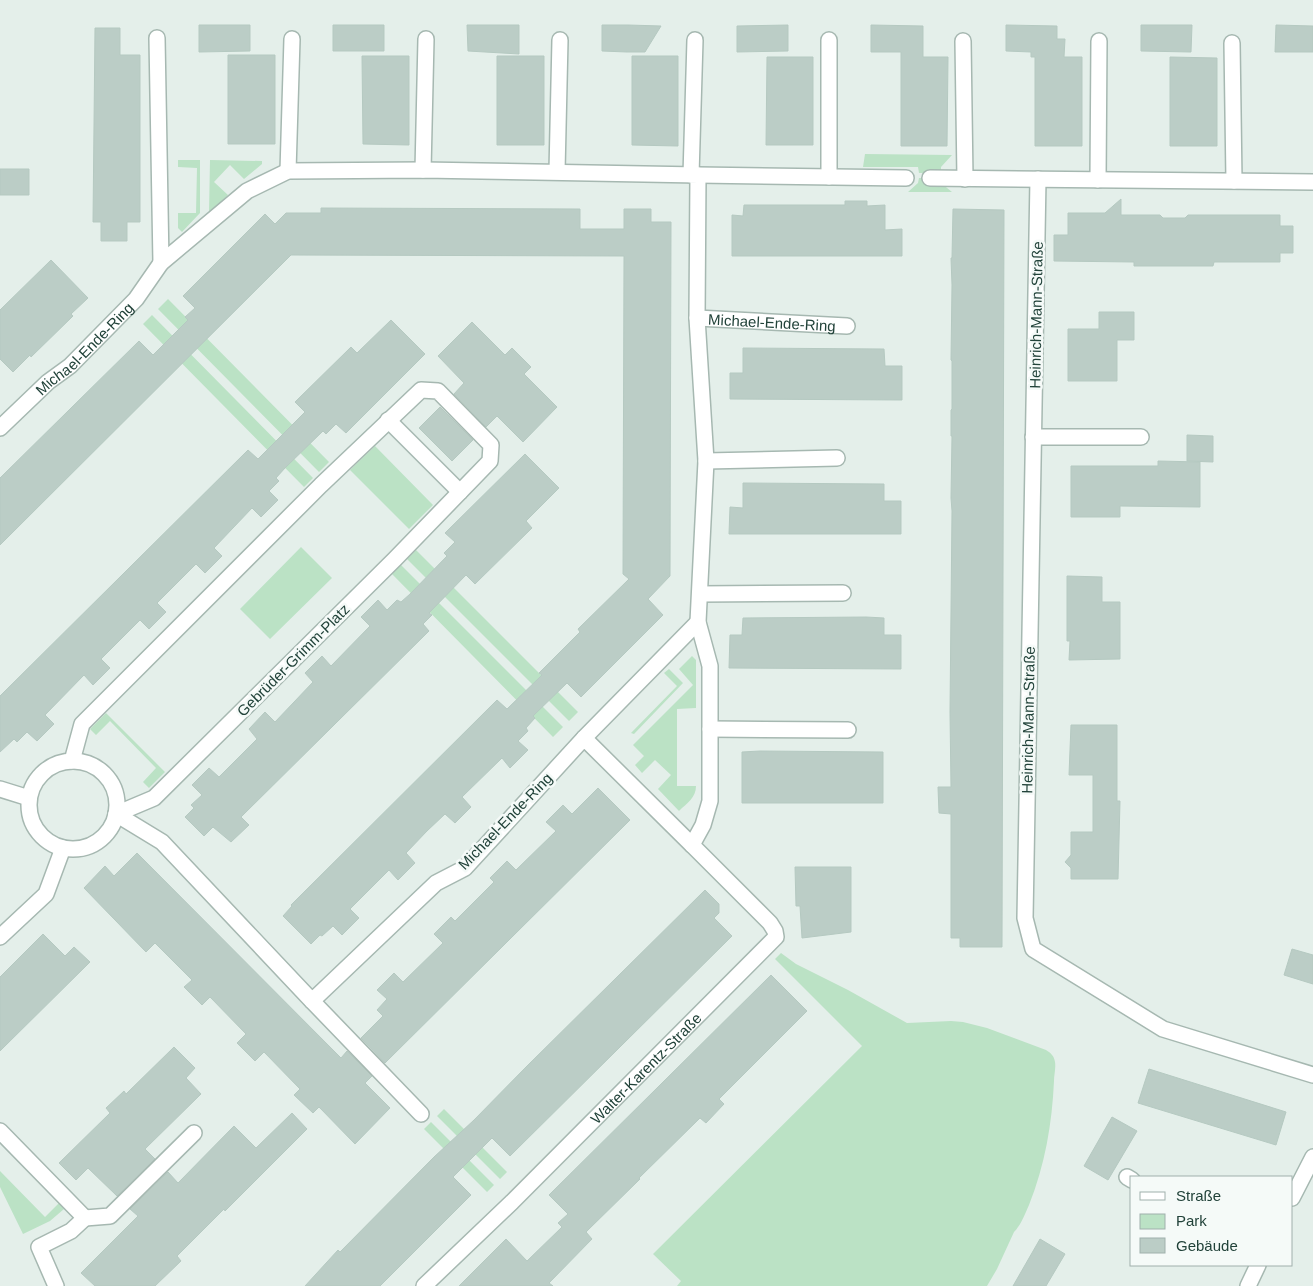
<svg xmlns="http://www.w3.org/2000/svg" width="1313" height="1286" viewBox="0 0 1313 1286" font-family="Arial,sans-serif">
  <style>
    .green { fill: #bbe2c5 }
    .building { fill: #bbcdc6; stroke: #b5c9c1 }
    .lines { fill: none; stroke-linecap: round; stroke-linejoin: round }
    .lane-casing { stroke: #a6b8b1; stroke-width: 18 }
    .street-casing { stroke: #a6b8b1; stroke-width: 18 }
    .lane { stroke: #fff; stroke-width: 15 }
    .street { stroke: #fff; stroke-width: 15 }
    .labels { text-anchor: middle; dominant-baseline: central; stroke-width: 5; stroke-linejoin: round; paint-order: stroke }
    .street-label { font-size: 15px; fill: #214239; stroke: #f5faf8 }
  </style>
  <rect width="100%" height="100%" fill="#e4efea"/>
  <path class="green" d="M865,154L952,155L941,167V173H919L918,167H863Z
    M178,160H200V213L182,232L178,228V213H196L197,168L178,167Z
    M210,160L262,161V164L244,179L230,165L214,182L228,195L209,214Z
    M919,178H941V183L952,192H908L918,183Z
    M168,299L329,462L319,472L158,309Z
    M152,315L313,478L304,487L143,324Z
    M375,446L433,505L409,529L350,470Z
    M301,547L332,578L270,639L240,609Z
    M416,550L578,712L569,721L407,559Z
    M401,565L563,727L553,737L392,574Z
    M692,656L696,660V708L677,709V786H696C696,798 687,803 679,811L658,789L671,775L655,760L642,773L635,765L644,756L633,745L693,685L679,669Z
    M669,669L683,683L634,734L631,733L677,686L664,673Z
    M106,713L165,772L149,788L143,782L156,768L110,721L96,735L90,729Z
    M781,953L796,964L848,990L907,1023L951,1021L963,1022L987,1028L1046,1050C1051,1053 1054,1056 1055,1062C1056,1068 1054,1075 1054,1081C1052,1124 1045,1165 1029,1205C1025,1214 1021,1225 1014,1232L997,1269L987,1286H677L681,1281L653,1254L862,1046L775,959Z
    M444,1109L507,1172L500,1179L437,1116Z
    M431,1122L494,1185L487,1192L424,1129Z
    M0,1171L45,1217L59,1203L64,1209L50,1221L23,1234L0,1187Z"/>
  <path class="building" d="M199,25H250V51L199,52Z
    M333,25H384V51H333Z
    M467,25H519V54L468,51Z
    M602,25H628L661,26L645,52H627L602,51Z
    M788,25V51L737,52V26Z
    M871,25L923,26V57H948L947,146H901V52H871Z
    M1006,25L1057,26V39H1065L1064,57H1082V146H1035V57H1031V52L1006,51Z
    M1141,25H1192L1191,52L1141,51Z
    M1276,25L1313,26V52H1275Z
    M95,28H120V55H140V222H127V241H101V222H93Z
    M228,55H275V144H228Z
    M362,56H409V145L363,144Z
    M497,56H544V145H497Z
    M632,56H678V146L632,145Z
    M767,57H813V145H766Z
    M1170,57L1217,58V146H1170Z
    M0,169H29V195H0Z
    M1121,199V215H1160L1163,218H1185L1188,215H1280V226H1293V253H1280V262H1214L1213,266H1134V262L1054,261V235H1068V213H1105Z
    M845,201H867V206L885,205V230L902,229V256H732V215L743,216L744,205H845Z
    M321,208L580,209V229H624V209H651V222H671L670,576L648,599L663,615L581,697L567,683L533,716L535,718L526,728L528,731L518,741L528,750L510,768L502,758L462,797L471,807L455,823L445,814L427,831L406,853L415,863L398,880L389,870L350,909L359,918L342,935L333,926L322,936L320,935L311,944L283,916L292,906L291,905L497,700L507,709L542,675L539,673L580,632L578,629L629,579L623,574L624,256L291,255L0,545V478L139,341L153,355L188,320L185,317L195,308L183,296L265,214L275,224L286,213H321Z
    M953,209L1004,210L1002,947H960V938H951V814L939,813L938,787H951L950,712L952,511L951,498L952,436H951V410L952,409V361L951,360L952,285L951,258H952Z
    M51,260L88,298L71,314L73,316L31,357L30,355L13,372L0,359V310Z
    M1099,312H1134V340H1117V381H1068V329H1099Z
    M391,320L425,354L346,433L336,424L326,434L323,431L285,468L276,478L279,481L269,491L278,500L261,517L252,508L214,548L222,556L205,573L196,564L157,603L166,612L149,629L140,620L101,659L110,668L93,685L84,675L45,715L54,724L37,741L27,732L17,742L14,739L0,752V696L248,450L258,459L305,412L295,402L351,347L357,353Z
    M472,322L505,355L512,348L531,367L524,374L557,407L523,442L497,416L486,427L454,394L464,383L438,356Z
    M743,348L884,349L885,366H902V400L730,399V373H743Z
    M440,407L473,440L452,461L419,428Z
    M1187,435L1213,436V462L1187,461Z
    M525,454L559,488L526,521L532,528L475,584L466,575L429,613L432,615L423,624L429,631L241,817L249,825L231,842L213,827L204,836L185,817L194,808L191,805L202,795L192,785L209,768L219,777L257,739L249,729L265,712L275,722L313,682L305,673L322,656L331,666L370,626L361,617L378,600L387,610L397,600L401,602L410,594L447,556L444,553L455,542L445,533Z
    M1158,461L1200,462V507L1120,506V517H1071V466H1158Z
    M743,483L884,484V501H901V534H729L730,507L743,508Z
    M1067,576L1102,577V602H1120V659L1069,660L1070,641H1067Z
    M866,617L884,618V635H901V669L729,668L730,635H742L743,618Z
    M1071,725H1117V801H1120L1118,879H1071V868L1065,862L1071,855V832H1093V775H1069Z
    M760,751L883,752V803H742V752Z
    M598,788L630,820L385,1063L361,1038L383,1016L377,1010L387,999L377,990L394,973L403,982L443,943L434,934L451,917L455,921L494,882L490,878L507,861L516,870L556,831L546,822L563,805L572,814Z
    M137,853L341,1058L347,1051L372,1076L365,1083L390,1108L355,1144L319,1107L313,1113L294,1095L300,1089L264,1052L255,1061L237,1043L246,1034L210,997L202,1005L184,987L192,980L155,943L146,952L84,888L105,866L114,876Z
    M795,867H851V932L802,938L800,906H796Z
    M705,890L719,904V913L714,918L732,936L510,1156L492,1138L453,1177L471,1195L380,1286H305L338,1250L340,1252L434,1157L474,1120L527,1066Z
    M43,934L65,956L74,947L90,962L0,1051V977Z
    M1292,949L1313,955V984L1284,975Z
    M771,975L807,1011L719,1099L724,1104L706,1123L700,1118L639,1178L640,1179L586,1232L592,1239L549,1283L553,1286H459L506,1239L527,1261L562,1227L558,1223L568,1214L549,1195Z
    M174,1047L195,1068L186,1078L201,1094L145,1149L155,1159L117,1196L88,1168L76,1180L59,1163L110,1113L106,1108L124,1091L126,1094Z
    M1149,1069L1286,1112L1276,1145L1138,1103Z
    M292,1113L307,1129L225,1211L224,1209L177,1256L181,1261L155,1286H95L81,1273L138,1216L130,1209L168,1172L178,1183L234,1126L256,1148Z
    M1112,1117L1137,1131L1108,1180L1084,1166Z
    M1040,1239L1065,1254L1046,1286H1013Z"/>
  <g class="lines">
    <defs>
      <path id="lane" d="M1033,437H1141"/>
      <g id="street">
        <path d="M157,38L161,263"/>
        <path d="M963,41L965,179"/>
        <path d="M1232,43L1234,181"/>
        <path d="M423,170L426,39"/>
        <path d="M288,171L292,39"/>
        <path d="M557,171L560,40"/>
        <path d="M691,175L695,40"/>
        <path d="M698,175L906,178"/>
        <path d="M829,177V40"/>
        <path d="M930,178L1313,182"/>
        <path d="M1038,179L1025,918L1033,949L1163,1029L1313,1075"/>
        <path d="M1098,180L1099,41"/>
        <path id="s1" d="M697,318L847,326"/>
        <path d="M388,420L460,492"/>
        <path id="s2" d="M0,428L48,382L70,366L136,299L161,263L247,191L288,171L423,170L698,175L697,318L706,461L698,622L710,666V801L703,825L692,845L584,738L465,868L436,883L312,1001L162,842L116,814"/>
        <path d="M706,461L837,458"/>
        <path d="M700,594L843,593"/>
        <path d="M710,729L848,730"/>
        <path d="M584,738L698,622"/>
        <path d="M72,761L82,724L321,485L421,390L438,391L491,445L490,461L395,559L154,798L116,814"/>
        <circle cx="73" cy="805" r="44"/>
        <path d="M0,789L29,798"/>
        <path d="M0,937L46,894L63,848"/>
        <path d="M312,1001L421,1114"/>
        <path d="M0,1131L85,1218L71,1231L39,1247L56,1286"/>
        <path d="M1127,1177L1132,1180"/>
        <path d="M1292,1198L1313,1157"/>
        <path d="M85,1218L110,1216L194,1133"/>
        <path id="s3" d="M424,1286L512,1202L776,937L775,931L770,923L692,845"/>
        <path d="M1248,1286L1258,1265"/>
      </g>
    </defs>
    <use href="#lane" class="lane-casing"/>
    <use href="#street" class="street-casing"/>
    <use href="#lane" class="lane"/>
    <use href="#street" class="street"/>
  </g>
  <g class="labels">
    <g class="street-label">
      <text transform="translate(1036 315) rotate(-89)">Heinrich-Mann-Straße</text>
      <text stroke="none"><textPath href="#s1" startOffset="75">Michael-Ende-Ring</textPath></text>
      <text stroke="none"><textPath href="#s2" startOffset="116">Michael-Ende-Ring</textPath></text>
      <text transform="translate(293 660) rotate(-45)">Gebrüder-Grimm-Platz</text>
      <text transform="translate(1028 720) rotate(-89)">Heinrich-Mann-Straße</text>
      <text transform="translate(505 821) rotate(-46)">Michael-Ende-Ring</text>
      <text stroke="none"><textPath href="#s3" startOffset="311">Walter-Karentz-Straße</textPath></text>
    </g>
  </g>
  <rect x="1130" y="1176" width="162" height="90" fill="#f5faf8" stroke="#a0b0ac"/>
  <rect x="1140" y="1192" width="25" height="8" fill="#ffffff" stroke="#a0b0ac"/>
  <text x="1176" y="1201" font-size="15" fill="#214239">Straße</text>
  <rect x="1140" y="1214" width="25" height="15" fill="#bbe2c5" stroke="#a0b0ac"/>
  <text x="1176" y="1226" font-size="15" fill="#214239">Park</text>
  <rect x="1140" y="1238" width="25" height="15" fill="#bbcdc6" stroke="#a0b0ac"/>
  <text x="1176" y="1251" font-size="15" fill="#214239">Gebäude</text>
</svg>
